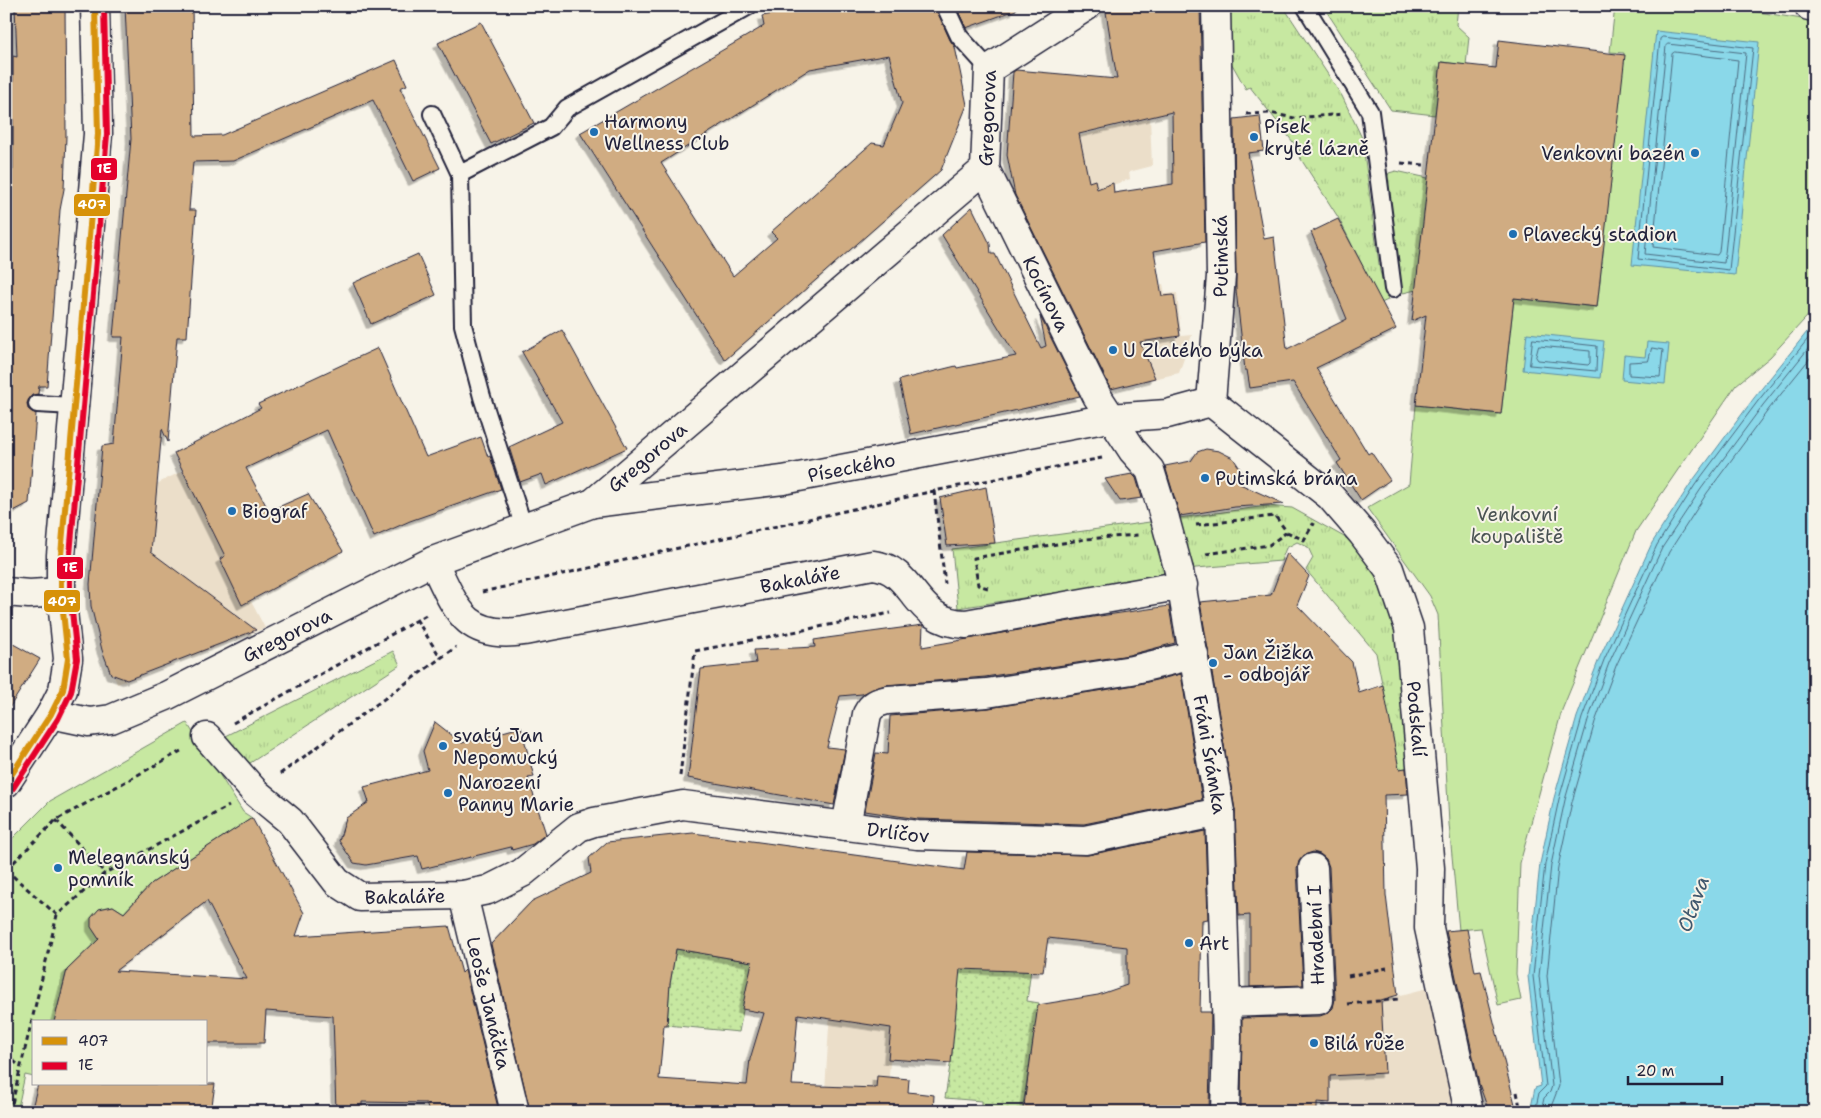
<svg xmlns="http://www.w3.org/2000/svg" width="1821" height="1118" viewBox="0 0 1821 1118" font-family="'Shantell Sans',sans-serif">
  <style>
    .built { fill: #ebdec9 }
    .grass { fill: url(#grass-tufts); stroke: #74856e }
    .park { fill: #c7e8a1; stroke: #74856e }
    .garden { fill: url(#garden-dots); stroke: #74856e }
    .water { fill: #8ad8e9; stroke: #608fa3 }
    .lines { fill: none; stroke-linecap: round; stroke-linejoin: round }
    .shore { stroke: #4c6b81; stroke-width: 1 }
    .building { fill: #d0ac82; stroke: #22223b; fill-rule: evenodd; filter: url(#shadow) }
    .lane-casing { stroke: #22223b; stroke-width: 20 }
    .street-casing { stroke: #22223b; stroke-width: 31 }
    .path { stroke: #22223b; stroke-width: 3; stroke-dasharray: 5 4; stroke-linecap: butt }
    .lane { stroke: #f7f3e8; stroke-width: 16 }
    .street { stroke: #f7f3e8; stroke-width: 28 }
    .street-bridge-casing { stroke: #22223b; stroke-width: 31; stroke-linecap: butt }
    .street-bridge { stroke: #f7f3e8; stroke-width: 28 }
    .bus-1-casing { stroke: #f7f3e8; stroke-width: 10 }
    .bus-2-casing { stroke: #f7f3e8; stroke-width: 10 }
    .bus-1 { stroke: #d79209; stroke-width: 6 }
    .bus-2 { stroke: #e4002b; stroke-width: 6 }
    .poi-dot { fill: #1f6fb2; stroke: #f7f3e8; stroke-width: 2 }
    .labels { text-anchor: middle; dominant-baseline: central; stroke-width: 4; stroke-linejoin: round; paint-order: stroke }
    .street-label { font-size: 19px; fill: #22223b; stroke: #f7f3e8 }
    .poi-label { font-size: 19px; fill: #22223b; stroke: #f7f3e8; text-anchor: start }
    .park-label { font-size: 19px; fill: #4b5454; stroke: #f7f3e8 }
    .water-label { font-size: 20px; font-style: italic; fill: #41596f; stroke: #f7f3e8 }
    .line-badge { stroke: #f7f3e8; stroke-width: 2 }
    .badge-label { font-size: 14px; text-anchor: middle; font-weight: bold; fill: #fff }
  </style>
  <defs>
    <pattern id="grass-tufts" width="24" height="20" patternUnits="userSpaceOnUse" patternTransform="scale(1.25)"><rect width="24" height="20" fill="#c7e8a1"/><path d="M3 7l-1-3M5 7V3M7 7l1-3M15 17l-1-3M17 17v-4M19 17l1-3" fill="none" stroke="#abc78c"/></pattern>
    <pattern id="garden-dots" width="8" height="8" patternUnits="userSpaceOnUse" patternTransform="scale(1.25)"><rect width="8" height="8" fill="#c7e8a1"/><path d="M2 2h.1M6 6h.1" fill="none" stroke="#abc78c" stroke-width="1.8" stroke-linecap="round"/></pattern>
    <filter id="shadow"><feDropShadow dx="-4.5" dy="4.5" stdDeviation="0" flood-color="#0004"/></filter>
  </defs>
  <rect width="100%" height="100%" fill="#f7f3e8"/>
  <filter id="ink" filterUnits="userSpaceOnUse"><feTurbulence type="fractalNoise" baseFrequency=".02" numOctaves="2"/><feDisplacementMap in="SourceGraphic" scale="10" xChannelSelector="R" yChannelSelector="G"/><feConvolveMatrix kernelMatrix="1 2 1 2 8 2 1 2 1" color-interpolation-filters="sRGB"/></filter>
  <g filter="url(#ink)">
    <path class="built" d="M1150,118L1152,166L1129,172L1130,179L1019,217L1008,154Z
      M1163,284L1165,294L1177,293L1181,336L1192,335L1179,373L1103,391L1070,322L1099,307L1115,294Z
      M182,471L265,628L117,684L96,624L92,597V563L96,515Z
      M832,978L896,990L886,1112L825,1091Z
      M1432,987L1447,1062L1442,1064L1457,1112H1331L1328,1102H1246V1014L1326,1002L1389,998Z"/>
    <path class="grass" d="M1227,6H1283L1342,96L1362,138L1380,271L1388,300L1381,303L1338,217L1297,153L1300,151L1250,87L1246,89L1228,57Z
      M1323,6H1458L1456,25L1469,37L1466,65L1441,62L1435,115L1391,110Z
      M1396,171L1428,178L1416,290L1403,293L1398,273L1385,182L1389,173Z
      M1267,506L1292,508L1355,543L1375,575L1386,596L1400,634L1410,768L1399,769L1376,653L1306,570L1313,558L1308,547L1297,542L1286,548L1281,561L1196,568L1075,590L958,608L952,549Z
      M393,651L400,665L247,765L222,738Z"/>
    <path class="park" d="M1615,6H1720L1815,21V308L1770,357L1736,385L1636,531L1562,710L1520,863L1516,974L1521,1000L1498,1005L1481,928L1459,930L1449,824L1438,615L1430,596L1367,508L1409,484L1416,405L1501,414L1514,298L1597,307L1624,53L1610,52Z
      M187,723L243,812L252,818L152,883L124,913L113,906L99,909C89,921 90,926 99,939L67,970L54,1022H34V1077L25,1075L17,1112H6V845L50,801Z"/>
    <path class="garden" d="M1034,944L1027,1001L1039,1003L1022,1112H982V1101L945,1098L952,1053L950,964Z
      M676,949L752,962L739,1032L667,1025L670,984Z"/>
    <path class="water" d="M1656,31L1759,42L1735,275L1632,265Z
      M1815,322V1112H1530L1535,1088L1541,1086L1528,976L1540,864L1554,798L1577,717L1599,659L1652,543L1691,483L1754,398Z
      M1527,333L1604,341L1600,378L1523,370Z
      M1647,342L1669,344L1665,384L1622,380L1624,355L1645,357Z"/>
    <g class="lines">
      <path class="shore" d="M1663,37L1753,48L1729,270L1638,259L1660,39Z
        M1668,44L1746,53L1724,263L1645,254L1666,46Z
        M1675,52L1738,60L1719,252L1717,255L1653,247L1672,54Z
        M1533,339L1597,346L1596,371L1530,365Z
        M1539,346L1590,351V363L1588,365L1538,360L1536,357Z
        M1652,348L1663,350L1660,377L1629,375V362L1648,361Z
        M1535,1112L1539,1093L1546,1086L1533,976L1545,864L1559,799L1582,718L1604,660L1657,545L1695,485L1758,401L1815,330
        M1541,1112L1544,1098L1550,1092L1552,1086L1539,976L1551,865L1565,800L1588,720L1609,663L1662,548L1701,489L1763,405L1815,340
        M1549,1112L1559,1086L1547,976L1558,867L1572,802L1595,722L1616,666L1669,552L1707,493L1769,409L1815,352"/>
    </g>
    <path class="building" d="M15,6H65L66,136L64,189L60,210L47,386H39L38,394L32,395L27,403L28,409L36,414L29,503L6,515V171L13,170V56L17,57Z
      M125,6H192L194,136L222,135L396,60L407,85L400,88L440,168L413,181L373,100L233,161L193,162L189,210H196L187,337H177L168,442L162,429L151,552L256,630L127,680L111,674L102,650L91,606L90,584L102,446L114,444L123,337H113L131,139Z
      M818,6H935L950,40L955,47L967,105L941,170L725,360L580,133L764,26L762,16ZM889,55L902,103L884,145L872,143L771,232L777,238L733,276L661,163L810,69Z
      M956,6H1016V10L966,28Z
      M1105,6H1200L1205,242L1154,251L1162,296L1174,295L1180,336L1140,342L1155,378L1111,389L1015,195L1007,155L1013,72L1016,70L1117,79ZM1172,112L1173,184L1114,193L1113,183L1097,189L1095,180L1089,182L1079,134Z
      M481,22L534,123L491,144L438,43Z
      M1499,40L1625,55L1597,307L1514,298L1501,414L1416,405L1426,315L1412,321L1441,62L1496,68Z
      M1260,116L1264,151L1248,153L1264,239L1274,237L1287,349L1347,319L1311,232L1338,219L1396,329L1316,368L1368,454L1371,452L1390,480L1361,500L1337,463L1341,460L1293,382L1250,388L1247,370H1245L1236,290L1234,119Z
      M972,207L990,244L991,254H995L1041,348L1046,346L1040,316L1080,396L911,434L899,380L956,366L957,368L1016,356L942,235Z
      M418,254L436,295L371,324L353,283Z
      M562,330L627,448L546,485L542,474L520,482L509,447L562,422L522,352Z
      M378,348L426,457L481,437L488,457L490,456L501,489L410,521L374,537L327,430L246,468L269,511L308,494L343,551L242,605L220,559L225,556L174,453L261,408L258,404Z
      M1206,449L1219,451L1233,458L1241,470L1240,484L1284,504L1235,507L1180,516L1165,466L1191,461L1197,452Z
      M1132,474L1136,478L1142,498L1120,501L1105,479Z
      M986,487L995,543L947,546L940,498Z
      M1287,553L1309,576L1297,605L1352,662L1359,693L1383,685L1399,769L1406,768L1408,794L1384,795L1386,895L1398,995L1381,1000L1385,1073L1330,1076V1103L1317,1102V1112H1241L1242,1018L1320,1016L1328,1013L1333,1008L1335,999L1329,867L1326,859L1320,854L1313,852L1304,855L1299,861L1297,869L1303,985L1250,987V915L1239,916L1235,810L1200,602L1271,595Z
      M1169,606L1175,643L1129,655L985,677L885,685L862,694L840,696L827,747L845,749L834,805L688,778L701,669L756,663L754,650L815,647L814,640L827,638L923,625L922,647L1093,617Z
      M6,640L40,659L6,713Z
      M1181,674L1202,800L1084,824L918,819L865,811L876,753L888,754L890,716L989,708L1135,685Z
      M435,722L462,743L521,727L534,777L528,778L546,834L533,844L512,850L511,847L422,869L418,856L366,865L354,863L339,841L346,818L369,802L364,787L428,770L423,751Z
      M252,818L304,913L296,936L449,926L462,973L465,970L499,1112H429L426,1103L362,1102V1112H336L333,1016L266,1011L264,1043H206V1022H54L67,970L99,939L91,927V918L99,909L113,906L124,913L152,883ZM207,901L247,979L115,971Z
      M1205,831L1208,919L1202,920L1200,1012H1211L1209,1112H1023L1038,1005L1098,995L1127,985V947L1048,938L1043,972L960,969L951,1063L888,1059L891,1028L798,1014L792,1085L876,1088L877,1076L909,1079L908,1092L934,1095L933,1112H530L491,944L532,901L591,873L589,858L607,842L693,833L964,870L967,852L1088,855ZM676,949L752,962L742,1009L764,1013L750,1059L747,1085L659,1079L664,1025H667L670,984Z
      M1467,929L1475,972L1481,971L1517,1112H1489L1479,1084L1446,931Z
      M38,1084H215L211,1112H31Z"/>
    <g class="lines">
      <defs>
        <path id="lane" d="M945,6L959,36L989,69
          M1305,6L1370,112L1393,289
          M432,114L460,174L463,325L482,397L524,528
          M460,174L551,127L567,108L749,6
          M37,404L73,406"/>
        <g id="street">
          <path d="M1809,6L1815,7"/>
          <path id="s1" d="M985,169L1097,396L1133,451L1150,470L1165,519"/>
          <path id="s2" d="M1211,402L1330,496L1362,533L1389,569L1409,628L1430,868L1429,928L1469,1112"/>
          <path id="s3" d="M1211,402L1221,276L1216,6"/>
          <path id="s4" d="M593,503L783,480L1109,418L1167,414L1211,402"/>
          <path id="s5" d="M433,561C456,608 464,640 524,631L873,565C916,569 912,623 966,624L1183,585"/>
          <path id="s6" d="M1179,571L1220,812L1227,1037L1225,1112"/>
          <path d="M6,592L29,594L61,592"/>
          <path id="s7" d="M51,714L89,722L111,719L166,696L433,561L593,503L985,169L989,69L1087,6"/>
          <path id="s8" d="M207,737L255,792L290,821L337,882L360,897L463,895L488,890L522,873L579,827L594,822L683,805L917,835L1085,840L1220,812"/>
          <path d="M6,783L51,714L63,690L68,659L61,592V555L98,134L95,6"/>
          <path d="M846,826L867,714C872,704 878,702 888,700L987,693L1132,670L1194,655"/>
          <path id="s9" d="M463,895L515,1112"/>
          <path d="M1227,1003L1319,1000L1313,868"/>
        </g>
      </defs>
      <use href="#lane" class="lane-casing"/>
      <use href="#street" class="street-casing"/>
      <path class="path" d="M1246,114L1270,113L1294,118L1344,114
        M1401,163L1424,165
        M934,491L945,584
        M1196,525L1275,516L1287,532L1304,540L1313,524L1315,525
        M1206,554L1269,545L1287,532
        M988,588L978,585L974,558L1086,539L1138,535
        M482,592L934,491L1102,458
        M416,619L441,658
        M233,723L428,614
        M280,774L456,647
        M680,776L695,651L891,613
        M56,820L105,873
        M7,869L56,820L181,751
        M6,870L57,915
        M1348,976L1387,968
        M1348,1004L1399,999
        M6,1055L21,1067
        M1517,1092L1521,1112
        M10,1112L57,915L105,873L229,806"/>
      <use href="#lane" class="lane"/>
      <use href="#street" class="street"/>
      <defs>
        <path id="street-bridge" d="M1165,519L1179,571"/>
      </defs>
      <use href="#street-bridge" class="street-bridge-casing"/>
      <use href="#street-bridge" class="street-bridge"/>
      <defs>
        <path id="bus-1" d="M6,783L51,714L63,690L68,659L61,592V555L98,134L95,6"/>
        <path id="bus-2" d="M13,788L58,719L71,692L77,659L70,592V555L107,135L104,6"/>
      </defs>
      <use href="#bus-1" class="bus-1-casing"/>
      <use href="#bus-2" class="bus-2-casing"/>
      <use href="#bus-1" class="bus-1"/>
      <use href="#bus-2" class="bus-2"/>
    </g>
  </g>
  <g class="poi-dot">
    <circle cx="594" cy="132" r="5"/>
    <circle cx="1254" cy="137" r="5"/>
    <circle cx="1695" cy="153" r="5"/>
    <circle cx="1513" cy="234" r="5"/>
    <circle cx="1113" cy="350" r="5"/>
    <circle cx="1205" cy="478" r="5"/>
    <circle cx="232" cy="511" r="5"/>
    <circle cx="1213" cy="663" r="5"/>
    <circle cx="443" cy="746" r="5"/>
    <circle cx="448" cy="793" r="5"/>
    <circle cx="58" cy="868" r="5"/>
    <circle cx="1189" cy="943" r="5"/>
    <circle cx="1314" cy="1043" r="5"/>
  </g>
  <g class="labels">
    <g class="street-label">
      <text stroke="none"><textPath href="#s7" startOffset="1156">Gregorova</textPath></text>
      <text stroke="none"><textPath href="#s3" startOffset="146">Putimská</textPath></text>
      <text stroke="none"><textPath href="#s1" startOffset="139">Kocínova</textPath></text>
      <text stroke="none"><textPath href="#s7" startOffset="661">Gregorova</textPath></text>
      <text stroke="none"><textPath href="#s4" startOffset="261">Píseckého</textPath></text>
      <text stroke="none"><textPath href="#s5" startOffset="409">Bakaláře</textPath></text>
      <text stroke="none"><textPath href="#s7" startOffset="256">Gregorova</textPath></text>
      <text stroke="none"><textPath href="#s2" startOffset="399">Podskalí</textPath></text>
      <text stroke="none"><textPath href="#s6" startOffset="186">Fráni Šrámka</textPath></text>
      <text stroke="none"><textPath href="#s8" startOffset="786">Drlíčov</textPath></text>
      <text stroke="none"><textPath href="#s8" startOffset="268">Bakaláře</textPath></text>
      <text transform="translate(1316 935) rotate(-92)">Hradební I</text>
      <text stroke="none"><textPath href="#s9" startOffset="111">Leoše Janáčka</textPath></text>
    </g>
    <g class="poi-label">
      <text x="604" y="121">Harmony<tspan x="604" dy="22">Wellness Club</tspan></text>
      <text x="1264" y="126">Písek<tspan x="1264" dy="22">kryté lázně</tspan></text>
      <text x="1685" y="153" text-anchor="end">Venkovní bazén</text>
      <text x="1523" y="234">Plavecký stadion</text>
      <text x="1123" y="350">U Zlatého býka</text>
      <text x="1215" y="478">Putimská brána</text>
      <text x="242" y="511">Biograf</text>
      <text x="1223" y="652">Jan Žižka<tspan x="1223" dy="22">- odbojář</tspan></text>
      <text x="453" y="735">svatý Jan<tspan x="453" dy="22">Nepomucký</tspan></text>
      <text x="458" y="782">Narození<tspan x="458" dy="22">Panny Marie</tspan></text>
      <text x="68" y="857">Melegnanský<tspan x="68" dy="22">pomník</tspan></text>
      <text x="1199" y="943">Art</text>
      <text x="1324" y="1043">Bilá růže</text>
    </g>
    <g class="park-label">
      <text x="1517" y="514">Venkovní<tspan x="1517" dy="22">koupaliště</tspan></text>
    </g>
    <g class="water-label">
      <text transform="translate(1693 904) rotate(-70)">Otava</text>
    </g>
  </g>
  <g class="line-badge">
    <rect x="90" y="157" width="28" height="24" rx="5" fill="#e4002b"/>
    <rect x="73" y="193" width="38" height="24" rx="5" fill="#d79209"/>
    <rect x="56" y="556" width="28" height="24" rx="5" fill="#e4002b"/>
    <rect x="43" y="589" width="38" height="24" rx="5" fill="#d79209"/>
  </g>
  <g class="badge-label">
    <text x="104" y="173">1E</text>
    <text x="92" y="209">407</text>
    <text x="70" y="572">1E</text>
    <text x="62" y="606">407</text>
  </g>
  <rect width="1821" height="1118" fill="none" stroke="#f7f3e8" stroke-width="25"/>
  <rect x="12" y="12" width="1796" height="1093" fill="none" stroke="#22223b" stroke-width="2" filter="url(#ink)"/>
  <rect x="32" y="1020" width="175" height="65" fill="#f7f3e8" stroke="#a29fa3"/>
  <rect x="42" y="1037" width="25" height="8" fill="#d79209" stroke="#a29fa3"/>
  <text x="78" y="1046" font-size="15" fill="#22223b">407</text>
  <rect x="42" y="1062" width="25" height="8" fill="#e4002b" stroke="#a29fa3"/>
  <text x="78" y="1070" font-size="15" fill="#22223b">1E</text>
  <path d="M1628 1076v8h94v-8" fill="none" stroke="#22223b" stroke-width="2.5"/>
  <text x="1636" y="1076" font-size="15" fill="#22223b" stroke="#f7f3e8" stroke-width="4" paint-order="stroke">20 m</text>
</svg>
